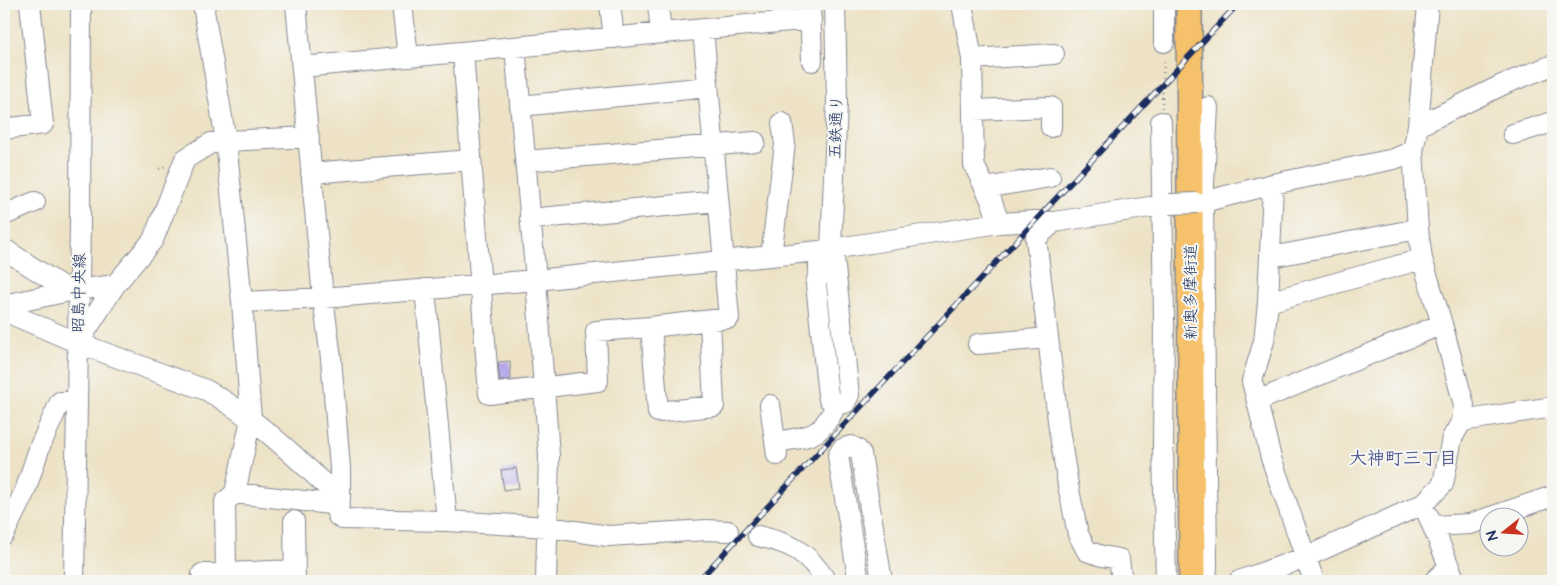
<svg xmlns="http://www.w3.org/2000/svg" width="1557" height="585" viewBox="0 0 1557 585" font-family="'Architects Daughter','Klee One',sans-serif">
  <style>
    .building { fill: #b2a4eb }
    .lines { fill: none; stroke-linecap: round; stroke-linejoin: round }
    .minor-casing { stroke: #848892; stroke-width: 22 }
    .major-casing { stroke: #848892; stroke-width: 28 }
    .path { stroke: #848892; stroke-width: 2.5; stroke-dasharray: 1 4; stroke-linecap: butt }
    .minor { stroke: #fff; stroke-width: 20 }
    .major { stroke: #f5c16b; stroke-width: 25 }
    .rail-casing { stroke: #1b2f5e; stroke-width: 5.5 }
    .rail { stroke: #f6f6f2; stroke-width: 4; stroke-dasharray: 11; stroke-linecap: butt }
    .minor-bridge-casing { stroke: #848892; stroke-width: 22; stroke-linecap: butt }
    .minor-bridge { stroke: #fff; stroke-width: 20 }
    .labels { text-anchor: middle; dominant-baseline: central; stroke-width: 4; stroke-linejoin: round; paint-order: stroke }
    .street-label { font-size: 16px; fill: #1b2f5e; stroke: #f6f6f2 }
    .neighbourhood-label { font-size: 18px; font-weight: bold; fill: #50588f; stroke: #f6f6f2 }
  </style>
  <rect width="100%" height="100%" fill="#f6f6f2"/>
  <filter id="ink" filterUnits="userSpaceOnUse"><feTurbulence type="fractalNoise" baseFrequency=".02" numOctaves="2"/><feDisplacementMap in="SourceGraphic" scale="10" xChannelSelector="R" yChannelSelector="G"/><feConvolveMatrix kernelMatrix="1 2 1 2 8 2 1 2 1" color-interpolation-filters="sRGB"/></filter>
  <filter id="wash" filterUnits="userSpaceOnUse"><feTurbulence type="fractalNoise" baseFrequency=".0096" numOctaves="4" result="noise"/><feDisplacementMap in="SourceGraphic" scale="20" xChannelSelector="R" yChannelSelector="G"/><feGaussianBlur stdDeviation="1.12" result="paint"/><feColorMatrix in="noise" values="0 0 0 0 0 0 0 0 0 0 0 0 0 0 0 0 0 1.4 0 .05"/><feComposite in="paint" operator="in"/></filter>
  <g filter="url(#wash)">
    <rect width="100%" height="100%" fill="#ede2c5"/>
    <g id="blocks">
      <path class="building" d="M510,361L511,379L500,381L498,362Z
        M516,468L519,488L504,490L501,470Z"/>
    </g>
  </g>
  <g filter="url(#ink)">
    <use href="#blocks" fill-opacity="0" stroke="#848892" stroke-width="1"/>
    <g class="lines">
      <defs>
        <path id="minor" d="M205,4L204,11L226,141L242,302L251,419L235,493L225,502L226,573
          M296,4L323,298L331,358L340,468V499L337,514L338,516L342,519L447,521L548,527L608,536L707,530L728,531
          M402,4L408,57
          M610,4L614,38
          M658,4L661,33
          M810,4L812,61
          M962,4L972,59L974,165L992,202L999,223
          M1164,4V42
          M515,47L536,280L549,455L546,581
          M463,52L489,394L598,381L596,331L651,327L729,318L703,29
          M972,59L1054,54
          M302,67L811,19
          M520,106L708,87
          M973,110L1051,107V127
          M1161,122L1164,318L1163,449L1166,581
          M1418,126L1504,84L1553,65
          M4,129L43,124L30,4
          M1513,134L1553,122
          M525,161L755,142
          M311,173L471,160
          M1273,184L1268,302L1264,341L1252,381L1271,458L1314,581
          M985,188L1050,177
          M1197,203L1203,202L1273,184L1394,159L1413,151
          M4,215L35,202
          M530,219L718,201
          M1054,222L1036,238L1059,429L1068,485L1078,534L1087,551L1102,556L1119,559L1122,581
          M4,249L69,291
          M831,249L837,102L835,4
          M819,251V272L816,284L828,395L829,399L837,404L845,403L849,395L833,249
          M771,256L785,144L782,123
          M1271,257L1418,229
          M425,289L447,521
          M242,302L323,298L536,280L819,251L999,223L1035,221L1054,222L1169,204
          M1268,302L1422,259
          M4,305L69,291L115,285L153,240L185,159L211,143L226,141L309,137
          M4,311L78,343L206,390C258,419 298,459 340,499
          M651,327L658,412L714,406L710,320
          M78,343L115,285
          M978,344L1048,338
          M1257,401L1442,324
          M770,405L777,455
          M1462,421L1553,407
          M775,442C812,436 819,439 837,404
          M235,493L339,505
          M1428,515L1455,581
          M294,521L295,581
          M1433,526L1470,524L1553,496
          M4,534L25,491L40,446L60,402H77
          M758,536C792,544 807,551 826,581
          M202,574L294,570
          M74,581L80,224L81,4
          M860,581L858,577L838,456L842,449L851,446L857,449L861,454L882,581
          M1206,581L1207,565L1203,202L1208,107
          M1239,581L1306,557L1423,504L1443,484L1452,438L1462,421L1464,405L1442,324L1422,259L1418,229L1413,151L1418,126L1428,4
          M1434,581L1450,566"/>
        <path id="major" d="M1189,4L1192,581"/>
      </defs>
      <use href="#minor" class="minor-casing"/>
      <use href="#major" class="major-casing"/>
      <path class="path" d="M1162,108L1164,58
        M159,169L165,166"/>
      <use href="#minor" class="minor"/>
      <use href="#major" class="major"/>
      <defs>
        <path id="rail" d="M698,581L1238,4"/>
      </defs>
      <use href="#rail" class="rail-casing"/>
      <use href="#rail" class="rail"/>
      <defs>
        <path id="minor-bridge" d="M1169,204L1197,203"/>
      </defs>
      <use href="#minor-bridge" class="minor-bridge-casing"/>
      <use href="#minor-bridge" class="minor-bridge"/>
    </g>
  </g>
  <g class="labels">
    <g class="street-label">
      <text transform="translate(836 127) rotate(-88)">五鉄通り</text>
      <text transform="translate(1191 292) rotate(-90)">新奥多摩街道</text>
      <text transform="translate(79 293) rotate(-89)">昭島中央線</text>
    </g>
    <g class="neighbourhood-label">
      <text x="1403" y="458">大神町三丁目</text>
    </g>
  </g>
  <rect width="1557" height="585" fill="none" stroke="#f6f6f2" stroke-width="20"/>
  <g transform="translate(1504 532) rotate(253)"><circle r="24" fill="#f6f6f2" stroke="#9ea6b7"/>
  <path d="M0-4L9 19L0 12L-9 19Z" fill="#c8321e"/>
  <text y="-8" font-size="14" font-weight="bold" text-anchor="middle" fill="#1b2f5e">N</text>
  </g>
</svg>
